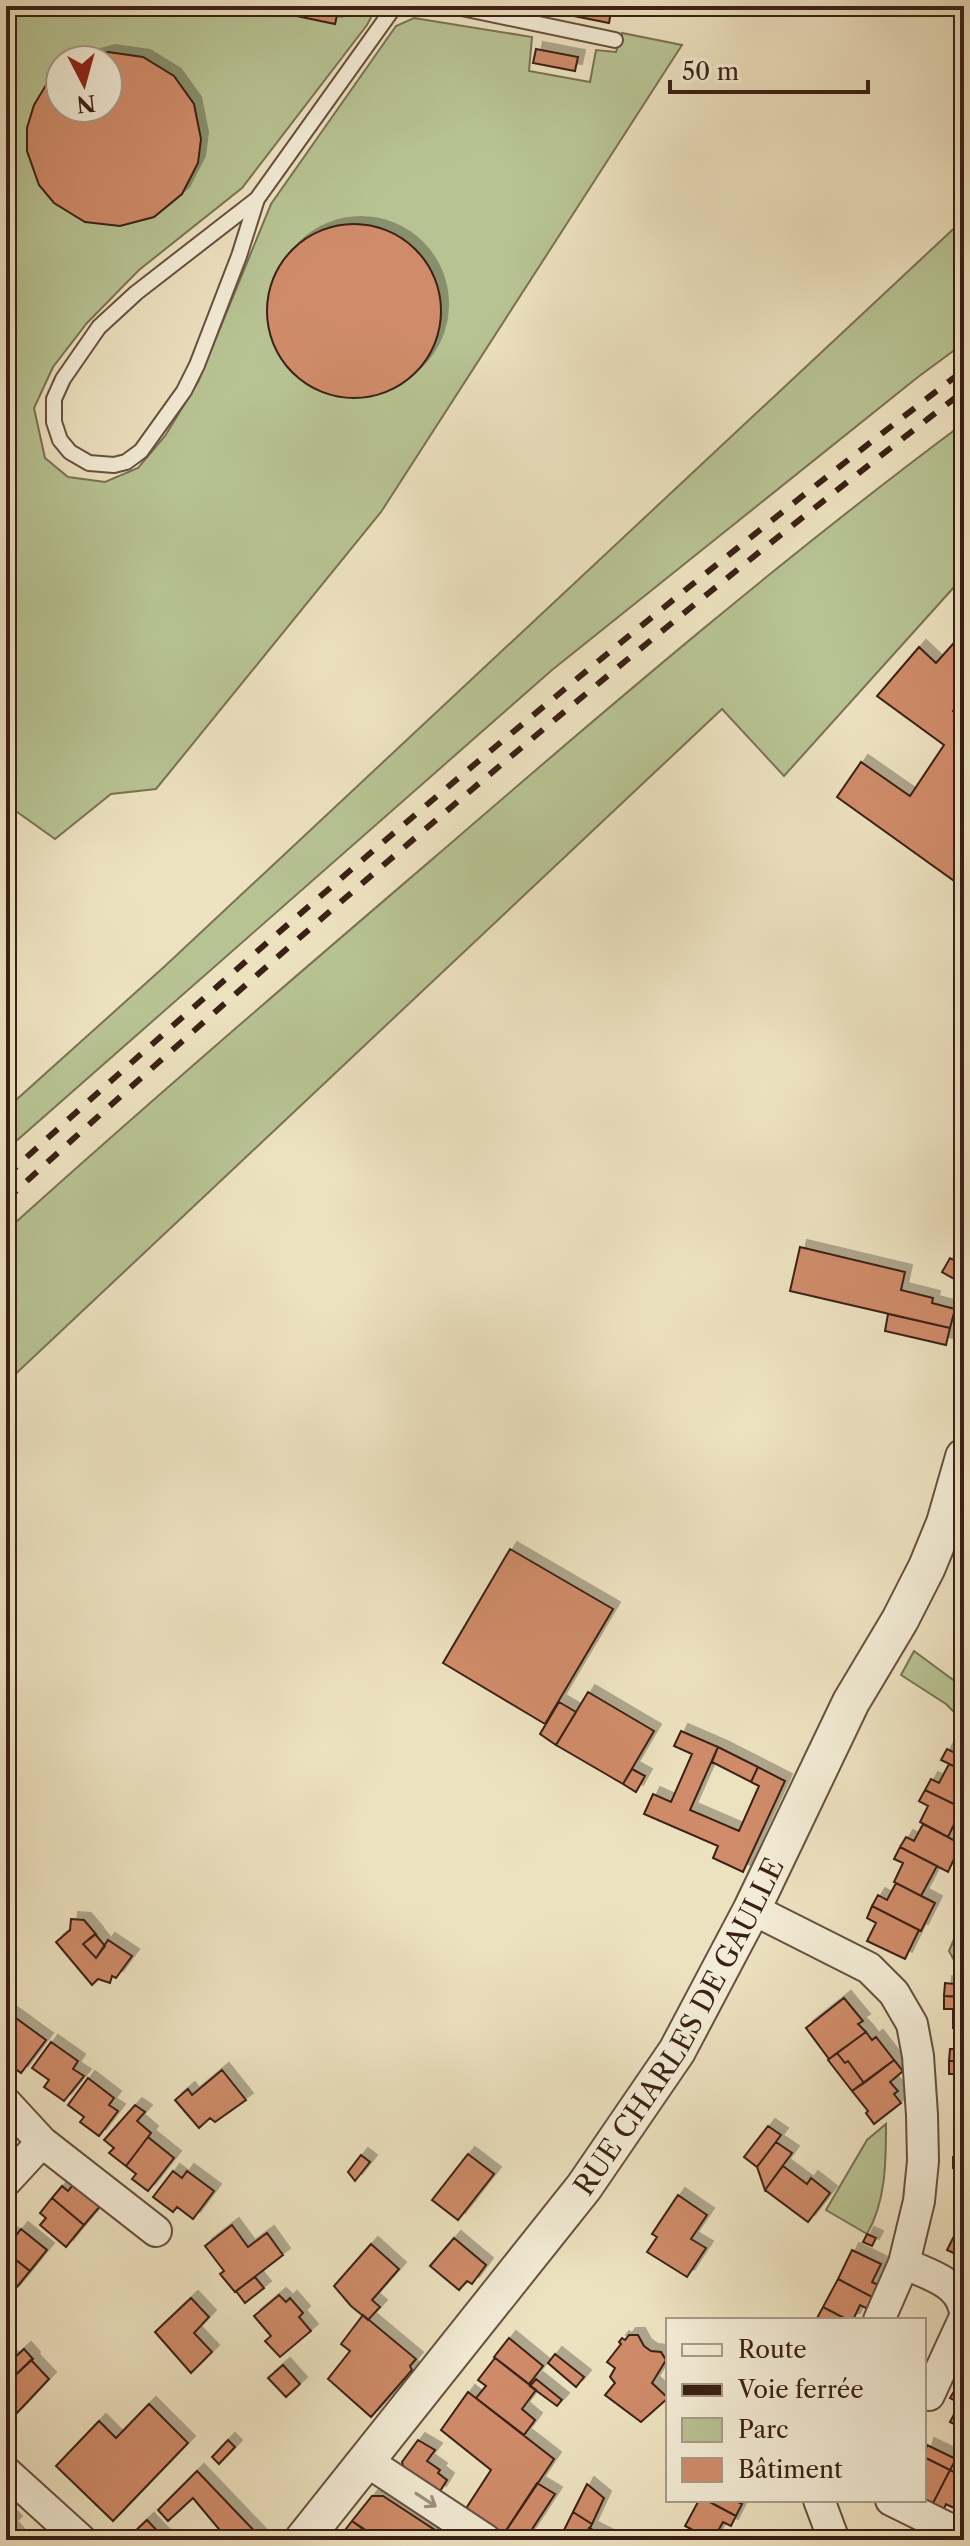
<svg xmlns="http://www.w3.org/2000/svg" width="970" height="2546" viewBox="0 0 970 2546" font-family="'Libre Caslon Text',serif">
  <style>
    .green { fill: #b8c393; stroke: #7a7254; stroke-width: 2; fill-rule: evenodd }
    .building { fill: #d08c6a; stroke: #3b2015; stroke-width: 2; filter: url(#shadow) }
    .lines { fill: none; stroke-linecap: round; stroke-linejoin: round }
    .service-casing { stroke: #685040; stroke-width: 18 }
    .minor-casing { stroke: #685040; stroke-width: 34 }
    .tertiary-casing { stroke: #685040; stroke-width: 40 }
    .service { stroke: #f3ecd6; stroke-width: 14 }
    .minor { stroke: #f3ecd6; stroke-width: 30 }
    .tertiary { stroke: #f3ecd6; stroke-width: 36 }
    .rail { stroke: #3b2015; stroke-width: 6; stroke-dasharray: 14 14; stroke-linecap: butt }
    .oneway { stroke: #a0907f }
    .labels { text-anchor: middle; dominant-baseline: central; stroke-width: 7; stroke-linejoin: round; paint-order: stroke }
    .street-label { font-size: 28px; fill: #3b2015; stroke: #f3ecd6 }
  </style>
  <defs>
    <filter id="shadow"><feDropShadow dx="7" dy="-7" stdDeviation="0" flood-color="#0004"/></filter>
  </defs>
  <rect width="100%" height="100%" fill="#ede2c0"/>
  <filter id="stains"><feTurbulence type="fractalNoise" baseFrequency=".0025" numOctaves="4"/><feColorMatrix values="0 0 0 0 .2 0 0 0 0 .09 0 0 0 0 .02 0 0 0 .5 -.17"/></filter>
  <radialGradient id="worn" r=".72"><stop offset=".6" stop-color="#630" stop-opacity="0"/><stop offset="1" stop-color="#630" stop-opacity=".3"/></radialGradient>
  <path class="green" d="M6,6H289L288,14L335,23L339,6H377L367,25L242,188L139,270L87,323L53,367L34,408L45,458L68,477L105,482L138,468L165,436L198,382L271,204L396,26L414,18L532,37L529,71L590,82L596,50L616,52L622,33L682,45L381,512L156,789L111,794L55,839L6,804ZM60,60H108V108H60Z
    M964,219V343L918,377L552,670L6,1150V1109L165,966Z
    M964,423V576L784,776L722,709L6,1383V1231C150,1101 296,976 443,850C613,703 784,557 964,423Z
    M914,1651L964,1688V1722L946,1704L901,1675Z
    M964,1916V1962H955L949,1951Z
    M886,2124C886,2162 886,2201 867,2234L826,2210L867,2140Z"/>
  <path class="building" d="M289,6H339L335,24L287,14Z
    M524,6H612L609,23Z
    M536,49L578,57L575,71L533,63Z
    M108,52L143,57L174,76L194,104L201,139L198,163L182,194L154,217L120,226L85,222L54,203L39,185L27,151V128L34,105L46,85L60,71V108H108V60H79Z
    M267 311a87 87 0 1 1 174 0a87 87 0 1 1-174 0Z
    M961,635L964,638V697L953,711L964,720V888L837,797L861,762L910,796L944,745L877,696L919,647L936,663Z
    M800,1247L905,1272L901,1290L933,1298L932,1303L955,1309L950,1328L790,1291Z
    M950,1258L964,1266L958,1281L942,1272Z
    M888,1314L950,1328L946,1345L885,1331Z
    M510,1549L613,1609L545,1724L443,1663Z
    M588,1692L654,1731L623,1784L556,1745Z
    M559,1702L576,1712L556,1745L540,1734Z
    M681,1731L718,1747L690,1810L739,1831L759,1786L751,1782L758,1767L785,1781L743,1872L713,1858L718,1846L644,1814L653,1794L671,1802L692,1754L674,1746Z
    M964,1736V1771L941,1760L947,1749L955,1753Z
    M718,1747L758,1767L751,1782L712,1762Z
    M949,1764L964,1771L962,1808L925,1790L931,1779L939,1783Z
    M632,1769L645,1776L636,1792L623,1784Z
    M925,1790L962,1808L948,1837L920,1822L928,1806L919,1801Z
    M923,1824L961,1844L948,1872L900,1847L906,1837L914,1841Z
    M900,1847L937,1866L921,1896L894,1882L903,1863L894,1859Z
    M896,1883L935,1903L921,1931L872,1906L878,1895L887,1900Z
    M872,1906L919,1930L905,1959L867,1941L876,1923L867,1918Z
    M71,1919L84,1920L96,1934L83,1944L96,1958L108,1940L132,1956L116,1978L112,1976L110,1983L98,1979L92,1985L56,1942L70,1930Z
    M95,1934L105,1946L96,1958L83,1944Z
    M955,1962H964V1997L944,1996L945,1983L954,1984Z
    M944,1996L964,1997V2028H953V2009H944Z
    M844,1998L863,2021L858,2024L866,2032L829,2059L806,2028Z
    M9,2013L46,2040L21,2073L6,2062V2017Z
    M960,2028H964V2061H949L950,2049H959Z
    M866,2032L872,2040L876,2037L894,2060L864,2083L848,2061L845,2063L837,2053Z
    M51,2042L78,2061L73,2069L84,2076L64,2101L44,2087L49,2080L32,2068Z
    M837,2053L845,2063L848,2061L864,2083L852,2091L828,2060Z
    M894,2060L903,2071L890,2082L898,2091L894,2094L901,2103L874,2124L866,2113L868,2111L852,2091Z
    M949,2061H964V2092H958L959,2074H949Z
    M222,2070L246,2100L215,2122L210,2118L199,2128L175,2100L188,2089L192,2095Z
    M88,2078L114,2098L109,2105L118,2111L99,2136L80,2122L84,2117L68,2105Z
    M135,2105L145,2112L137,2121L151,2133L126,2166L109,2153L114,2148L104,2140Z
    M955,2112H964V2125H954Z
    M954,2125H964V2157L963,2138H954Z
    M768,2126L781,2135L757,2167L744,2157Z
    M151,2133L148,2137L174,2158L148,2191L132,2179L136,2174L126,2166Z
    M776,2142L792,2153L765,2190L757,2167Z
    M468,2154L494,2174L458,2220L432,2200Z
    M361,2155L370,2162L355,2181L348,2172Z
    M953,2157H964V2190H962V2169L953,2168Z
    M783,2166L807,2184L811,2178L830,2193L808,2222L765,2190Z
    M173,2171L182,2178L187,2171L214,2191L193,2219L177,2207L173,2212L153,2197Z
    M75,2182L101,2205L84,2225L52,2198L62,2186L68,2191Z
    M678,2195L707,2215L691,2239L706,2248L687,2277L647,2252L657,2237L652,2234Z
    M52,2198L84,2225L66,2247L40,2225L46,2218L40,2213Z
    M962,2220L964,2221V2258L947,2250Z
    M232,2225L248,2247L267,2233L283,2255L235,2292L220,2274L224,2271L205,2246Z
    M21,2229L47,2250L30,2271L6,2252V2236L9,2233L14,2238Z
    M867,2234L876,2238L872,2246L863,2242Z
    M454,2238L486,2265L472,2284L467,2281L459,2290L430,2266Z
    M371,2244L399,2269L372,2300L380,2307L368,2320L351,2306L334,2286Z
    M852,2250L881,2264L872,2282L880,2286L874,2298L838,2279Z
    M6,2252L30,2271L12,2293L6,2288Z
    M255,2277L264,2288L245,2303L236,2291Z
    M838,2279L874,2298L868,2309L860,2305L853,2320H848L823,2307Z
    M279,2295L286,2302L290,2298L303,2313L299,2317L311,2331L280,2357L265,2341L271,2336L254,2316Z
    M191,2298L209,2317L194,2333L212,2352L191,2373L155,2332Z
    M823,2307L848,2320H816Z
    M363,2315L416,2359L410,2366L412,2370L371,2417L328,2379L350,2351L341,2344Z
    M629,2335H638L644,2346L651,2351L661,2352L666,2360L652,2383L668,2398L641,2422L605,2395L615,2383L610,2377L615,2368L607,2362L621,2344L619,2342L622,2338L625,2340Z
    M509,2338L543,2366L529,2384L494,2357Z
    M24,2349L33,2359L6,2384V2353L12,2360Z
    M555,2354L584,2377L576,2387L548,2363Z
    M495,2358L536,2390L522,2409L535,2420L524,2435L476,2398L486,2386L478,2380Z
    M31,2360L49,2379L16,2414L8,2406L6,2408V2384Z
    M283,2365L300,2384L286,2397L268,2378Z
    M962,2376L964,2377V2392L956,2388Z
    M536,2379L562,2400L557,2406L530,2386Z
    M956,2388L964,2392V2429L950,2422L960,2403L950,2398Z
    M468,2392L554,2459L503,2535L465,2510L491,2470L441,2430Z
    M149,2404L188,2443L113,2521L56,2466L99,2421L116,2438Z
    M228,2440L235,2447L219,2464L212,2457Z
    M418,2440L435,2450L427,2461L440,2470L438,2473L447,2480L439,2493L404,2469L402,2462Z
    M927,2445L956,2459L950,2470L924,2457Z
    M924,2457L950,2470L931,2507L924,2500Z
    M950,2470L964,2477V2513L946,2504L942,2513L931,2507Z
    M197,2471L263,2540H228L193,2498L168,2521L158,2510Z
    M537,2483L555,2494L525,2540H511L503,2535Z
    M587,2484L604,2498L592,2524L573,2512Z
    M372,2496H383L435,2530L428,2540H406L398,2535L394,2540H378L352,2521Z
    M699,2500H706L736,2516L731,2526L723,2522L713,2540L685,2526Z
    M706,2500H734L742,2504L736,2516Z
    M573,2512L592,2524L584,2540H559Z
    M6,2514L15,2523L10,2528L21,2540H6Z
    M147,2520L166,2540H135L132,2534Z
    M352,2521L367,2531L360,2540H350L342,2534Z
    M589,2528L613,2540H584Z
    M435,2530L448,2538L447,2540H428Z"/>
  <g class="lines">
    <defs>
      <path id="service" d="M452,6L615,40
        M257,199L239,256L197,365L184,391L141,451L126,462L114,465L89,463L70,452L60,440L54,422V399L63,379L99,327L136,293L257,199L395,6"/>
      <path id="minor" d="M752,1909L869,1968L894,1993L912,2024L918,2056L922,2115L923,2161L919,2201L904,2263L879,2320
        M6,2103L42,2142L156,2231
        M6,2181L42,2142
        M904,2263C926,2274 958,2281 964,2308
        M929,2395L964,2319
        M365,2460L486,2540
        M6,2472L81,2540
        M819,2500L834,2540
        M891,2500L964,2536"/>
      <g id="tertiary">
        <path id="s1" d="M303,2540L584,2187L677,2051L752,1909L851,1702L900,1620L927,1567L945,1523L964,1457"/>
      </g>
    </defs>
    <use href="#service" class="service-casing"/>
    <use href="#minor" class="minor-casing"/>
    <use href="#tertiary" class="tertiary-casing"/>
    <use href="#service" class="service"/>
    <use href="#minor" class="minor"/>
    <use href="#tertiary" class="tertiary"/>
    <path class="rail" d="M6,1176C314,895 633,624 964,370
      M6,1200C315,918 633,646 964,391"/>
  </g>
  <defs><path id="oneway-shaft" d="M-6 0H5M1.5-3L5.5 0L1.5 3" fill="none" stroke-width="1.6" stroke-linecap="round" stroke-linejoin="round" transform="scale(2)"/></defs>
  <use class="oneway" href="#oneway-shaft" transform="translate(426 2500) rotate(33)"/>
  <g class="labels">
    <g class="street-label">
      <text stroke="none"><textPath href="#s1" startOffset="638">RUE CHARLES DE GAULLE</textPath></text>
    </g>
  </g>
  <rect width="970" height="2546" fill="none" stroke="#ede2c0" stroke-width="32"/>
  <rect x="8" y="8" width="954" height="2530" fill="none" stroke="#3b2015" stroke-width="4"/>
  <rect x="16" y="16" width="938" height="2514" fill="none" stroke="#3b2015" stroke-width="2"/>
  <rect x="666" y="2318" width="260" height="184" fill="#f3ecd6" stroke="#a99a89" stroke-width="2"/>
  <rect x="682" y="2344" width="40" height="12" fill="#f3ecd6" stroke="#a99a89" stroke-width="2"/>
  <text x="738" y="2358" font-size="24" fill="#3b2015">Route</text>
  <rect x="682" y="2384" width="40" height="12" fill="#3b2015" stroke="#a99a89" stroke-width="2"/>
  <text x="738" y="2398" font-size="24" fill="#3b2015">Voie ferrée</text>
  <rect x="682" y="2418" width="40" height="24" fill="#b8c393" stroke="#a99a89" stroke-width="2"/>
  <text x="738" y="2438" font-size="24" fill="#3b2015">Parc</text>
  <rect x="682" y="2458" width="40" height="24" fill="#d08c6a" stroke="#a99a89" stroke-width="2"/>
  <text x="738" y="2478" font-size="24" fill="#3b2015">Bâtiment</text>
  <g transform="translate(84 84) rotate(174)"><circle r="38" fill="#f3ecd6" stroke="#a99a89" stroke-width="2"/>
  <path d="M0-6L14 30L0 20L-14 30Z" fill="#8f2418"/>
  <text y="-12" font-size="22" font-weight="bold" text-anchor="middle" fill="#3b2015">N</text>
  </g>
  <path d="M670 80v12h198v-12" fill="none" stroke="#3b2015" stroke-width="4"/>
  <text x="682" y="80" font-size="24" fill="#3b2015" stroke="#f3ecd6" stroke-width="6" paint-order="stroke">50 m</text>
  <rect width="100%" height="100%" filter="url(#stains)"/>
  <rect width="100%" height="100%" fill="url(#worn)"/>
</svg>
